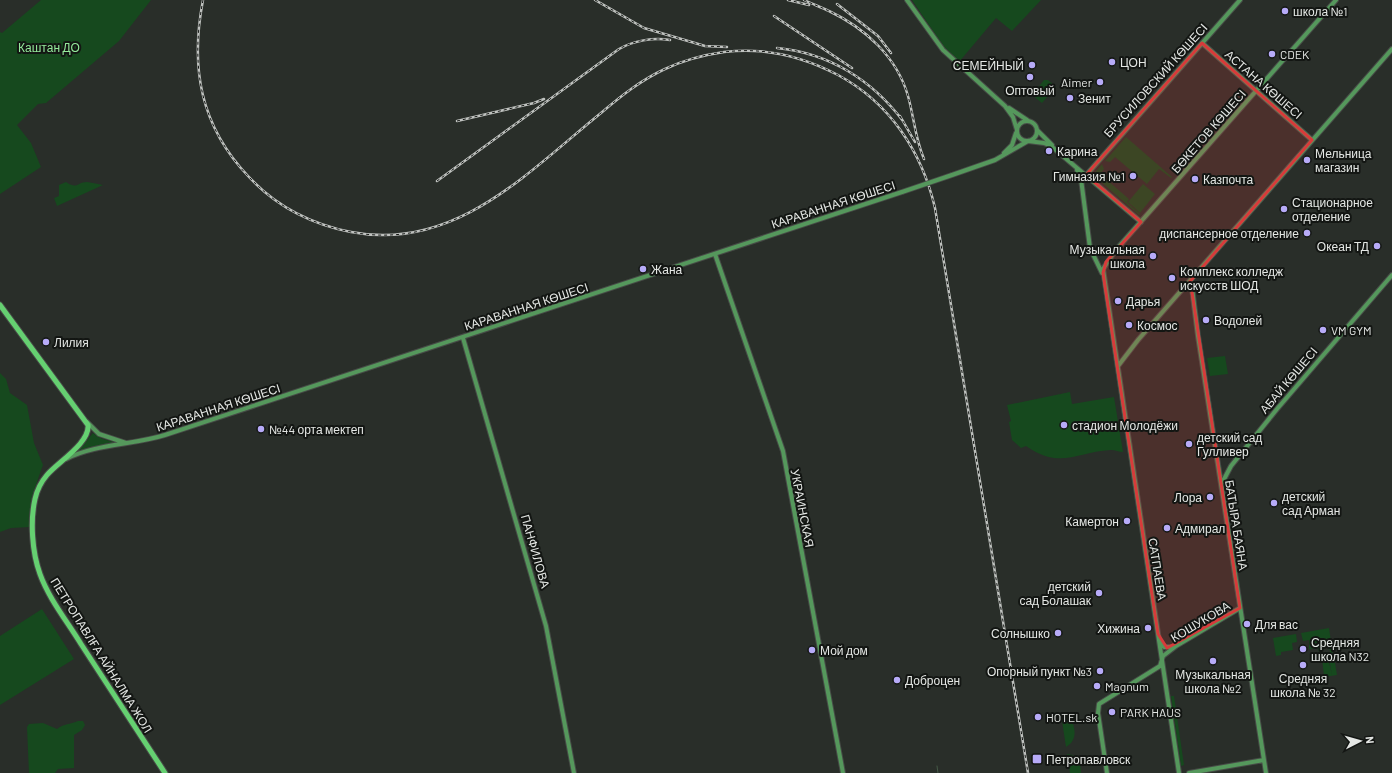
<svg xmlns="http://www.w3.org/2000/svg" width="1392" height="773" viewBox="0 0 1392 773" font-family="Barlow,sans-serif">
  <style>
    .green { fill: #16491e }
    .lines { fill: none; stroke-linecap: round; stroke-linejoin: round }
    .stream { stroke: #445946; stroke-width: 1 }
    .secondary-casing { stroke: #474c47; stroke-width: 6 }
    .highway-casing { stroke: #474c47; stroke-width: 7 }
    .secondary { stroke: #55985c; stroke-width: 4 }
    .highway { stroke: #65d071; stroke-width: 5 }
    .rail-casing { stroke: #bfc2bf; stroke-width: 2.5 }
    .rail { stroke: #131613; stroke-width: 1; stroke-dasharray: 3; stroke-linecap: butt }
    .secondary-bridge-casing { stroke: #474c47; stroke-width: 6; stroke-linecap: butt }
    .secondary-bridge { stroke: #55985c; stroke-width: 4 }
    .marked { fill: #d73b3b; fill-opacity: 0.2; stroke: #d73b3b; stroke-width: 3; stroke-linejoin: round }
    .poi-dot { fill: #b7abf8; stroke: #131613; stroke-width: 1.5 }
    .labels { text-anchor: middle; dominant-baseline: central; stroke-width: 4; stroke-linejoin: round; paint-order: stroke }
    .poi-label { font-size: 12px; fill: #e4e7e4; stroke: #131613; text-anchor: start }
    .park-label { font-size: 12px; fill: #94e99b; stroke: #131613 }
    .street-label { font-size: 12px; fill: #e4e7e4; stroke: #131613 }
  </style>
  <rect width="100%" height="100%" fill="#292e29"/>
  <path class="green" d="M41,0H151L119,41L46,103L38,104L17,125L31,143L41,167L0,194V32L2,33Z
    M912,0H1041L1012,31L996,18L959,62L943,46Z
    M1044,80H1048L1056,87L1042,103L1032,95Z
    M1126,137L1172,177L1171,178L1159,169L1147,184L1115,157L1110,162L1105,161Z
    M1102,164L1104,169L1100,174L1129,199L1127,202L1140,214L1139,215L1093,175Z
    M66,182C78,190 77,182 87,182C93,183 98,184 103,185L57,206L54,198L59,196V185Z
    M1143,184L1155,194L1140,213L1128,202Z
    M1225,356L1228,374L1210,376L1207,358Z
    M0,373L6,379L10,393L27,405L34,443L43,465C35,486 30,504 30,527L11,528L0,532Z
    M1070,392L1072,404L1114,397L1123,452C1119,452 1115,450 1111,450C1075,452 1061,470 1026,446L1021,448L1012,440L1009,422L1011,421L1007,405Z
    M93,433L103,439L118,443L77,452Z
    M42,609L74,659L0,705V636Z
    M1329,628L1333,655L1321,657V654L1330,652L1328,641L1309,644L1311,648L1319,647V653L1318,648L1309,649V640L1303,641L1301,633Z
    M1296,634L1297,642L1292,643L1293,650L1281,652V655L1276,656L1273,638Z
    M1334,657L1337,675L1289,682L1324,676L1322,659L1328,658L1332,675L1329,658Z
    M1171,696H1174L1184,765L1181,766Z
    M1071,719C1076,729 1077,741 1066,747L1062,721Z
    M78,721H83L85,725L82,730L74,735V768L58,769L55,773H29L27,727L29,724L43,723L57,729C65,723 69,725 78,721Z
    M1067,754C1077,754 1081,764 1081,773H1070Z"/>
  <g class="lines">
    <path class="stream" d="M937,766L938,773"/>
    <defs>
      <path id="secondary" d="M907,0L943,50L1005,106L1013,117L1017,130
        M1202,43L1312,140
        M1009,108L1027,120
        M1017 131a10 10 0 1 1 20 0a10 10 0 1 1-20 0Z
        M1037,130L1052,145
        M1028,141L1044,143L1051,146L1141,222
        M1004,153L1012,145L1016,133
        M1077,170L1081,179L1090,248L1102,273
        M952,175L995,160L1028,141
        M1081,181L1240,0
        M715,254L783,451L843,773
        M1191,280L1198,336L1266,773
        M463,338L546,626L574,773
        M1118,366L1138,340L1392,49
        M87,422L99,434L126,443
        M66,459C95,444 133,445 165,435L902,192
        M1222,483L1231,466L1277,409L1392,275
        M1160,641L1164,647H1172
        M1107,773L1098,713L1099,704L1160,666L1163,656L1176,646L1240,608
        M1179,773L1103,269L1115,251L1336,0
        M1189,773L1264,760"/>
      <path id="highway" d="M0,305L88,425C90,443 58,462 47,475C41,482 37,490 35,499C30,521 32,552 40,574C49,599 67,621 81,644C109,687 137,730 165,773"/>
    </defs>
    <use href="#secondary" class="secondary-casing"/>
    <use href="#highway" class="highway-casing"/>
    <use href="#secondary" class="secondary"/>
    <use href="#highway" class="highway"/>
    <defs>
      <path id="rail" d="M203,0C190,67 200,126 249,177C277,207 311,224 351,232C455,252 528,172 601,113C621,96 641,80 665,69C684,60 703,55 724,52C764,47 802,56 838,75C890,103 922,152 935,208L1028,773
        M595,0L644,28L705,46L727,47
        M788,0L809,5
        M804,0C812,4 821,7 829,11C865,28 897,57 908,96C914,117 915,138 924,159
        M837,4L878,36L891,53
        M774,16L852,68
        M777,48C829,53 872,80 903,121
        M900,116L915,142
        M457,121L534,103L544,99
        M437,181L619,49C633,41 653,37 670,40"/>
    </defs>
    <use href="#rail" class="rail-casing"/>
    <use href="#rail" class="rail"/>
    <defs>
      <path id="secondary-bridge" d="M902,192L952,175"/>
    </defs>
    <use href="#secondary-bridge" class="secondary-bridge-casing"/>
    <use href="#secondary-bridge" class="secondary-bridge"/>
  </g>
  <path class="marked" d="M1202,43L1312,140L1187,285L1192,292L1240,608L1167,648L1158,634L1103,273L1106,262L1141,222L1086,175Z"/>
  <g class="poi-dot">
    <circle cx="1285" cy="11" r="4"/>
    <circle cx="1272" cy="54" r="4"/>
    <circle cx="1112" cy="62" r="4"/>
    <circle cx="1032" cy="65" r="4"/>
    <circle cx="1030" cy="77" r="4"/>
    <circle cx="1100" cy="82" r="4"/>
    <circle cx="1070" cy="98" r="4"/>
    <circle cx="1049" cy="151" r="4"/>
    <circle cx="1307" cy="160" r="4"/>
    <circle cx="1133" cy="176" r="4"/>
    <circle cx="1195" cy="179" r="4"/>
    <circle cx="1284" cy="209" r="4"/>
    <circle cx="1307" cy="233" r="4"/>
    <circle cx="1377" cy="246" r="4"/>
    <circle cx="1153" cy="256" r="4"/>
    <circle cx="643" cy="269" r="4"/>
    <circle cx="1172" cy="278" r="4"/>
    <circle cx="1118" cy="301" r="4"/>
    <circle cx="1206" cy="320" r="4"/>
    <circle cx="1129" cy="325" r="4"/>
    <circle cx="1323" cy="330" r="4"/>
    <circle cx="46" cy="342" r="4"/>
    <circle cx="1064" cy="425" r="4"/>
    <circle cx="261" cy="429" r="4"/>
    <circle cx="1189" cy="444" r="4"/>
    <circle cx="1210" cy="497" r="4"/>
    <circle cx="1274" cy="503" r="4"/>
    <circle cx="1127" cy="521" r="4"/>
    <circle cx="1167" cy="528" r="4"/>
    <circle cx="1099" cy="593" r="4"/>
    <circle cx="1247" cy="624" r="4"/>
    <circle cx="1148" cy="628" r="4"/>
    <circle cx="1058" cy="633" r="4"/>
    <circle cx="1303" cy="649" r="4"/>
    <circle cx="812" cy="650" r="4"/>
    <circle cx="1213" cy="661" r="4"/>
    <circle cx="1303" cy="665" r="4"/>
    <circle cx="1100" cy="671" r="4"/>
    <circle cx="897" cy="680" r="4"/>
    <circle cx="1097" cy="686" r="4"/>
    <circle cx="1112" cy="712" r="4"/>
    <circle cx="1038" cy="717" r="4"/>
    <rect x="1032" y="754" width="10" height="10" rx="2"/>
  </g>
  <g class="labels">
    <g class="poi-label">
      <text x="1293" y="11">школа №1</text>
      <text x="1280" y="54">CDEK</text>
      <text x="1120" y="62">ЦОН</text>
      <text x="1024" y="65" text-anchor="end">СЕМЕЙНЫЙ</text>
      <text x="1092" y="82" text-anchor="end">Aimer</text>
      <text x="1030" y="90" text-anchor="middle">Оптовый</text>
      <text x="1078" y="98">Зенит</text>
      <text x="1057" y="151">Карина</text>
      <text x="1315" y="153">Мельница<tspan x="1315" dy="14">магазин</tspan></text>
      <text x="1125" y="176" text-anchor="end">Гимназия №1</text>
      <text x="1203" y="179">Казпочта</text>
      <text x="1292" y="202">Стационарное<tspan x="1292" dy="14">отделение</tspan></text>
      <text x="1299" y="233" text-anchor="end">диспансерное отделение</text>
      <text x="1369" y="246" text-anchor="end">Океан ТД</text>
      <text x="1145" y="249" text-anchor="end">Музыкальная<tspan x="1145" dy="14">школа</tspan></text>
      <text x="651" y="269">Жана</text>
      <text x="1180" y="271">Комплекс колледж<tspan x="1180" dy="14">искусств ШОД</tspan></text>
      <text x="1126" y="301">Дарья</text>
      <text x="1214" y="320">Водолей</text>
      <text x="1137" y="325">Космос</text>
      <text x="1331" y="330">VM GYM</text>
      <text x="54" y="342">Лилия</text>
      <text x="1072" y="425">стадион Молодёжи</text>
      <text x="269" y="429">№44 орта мектеп</text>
      <text x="1197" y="437">детский сад<tspan x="1197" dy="14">Гулливер</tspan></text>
      <text x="1282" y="496">детский<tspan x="1282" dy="14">сад Арман</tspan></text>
      <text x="1202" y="497" text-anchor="end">Лора</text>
      <text x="1119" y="521" text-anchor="end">Камертон</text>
      <text x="1175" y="528">Адмирал</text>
      <text x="1091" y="586" text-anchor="end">детский<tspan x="1091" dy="14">сад Болашак</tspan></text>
      <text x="1255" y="624">Для вас</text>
      <text x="1140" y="628" text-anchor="end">Хижина</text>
      <text x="1050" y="633" text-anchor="end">Солнышко</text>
      <text x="1311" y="642">Средняя<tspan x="1311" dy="14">школа N32</tspan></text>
      <text x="820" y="650">Мой дом</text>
      <text x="1092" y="671" text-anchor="end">Опорный пункт №3</text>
      <text x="1213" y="674" text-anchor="middle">Музыкальная<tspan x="1213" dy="14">школа №2</tspan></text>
      <text x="1303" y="678" text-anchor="middle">Средняя<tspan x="1303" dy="14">школа № 32</tspan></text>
      <text x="905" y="680">Доброцен</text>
      <text x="1105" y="686">Magnum</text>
      <text x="1120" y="712">PARK HAUS</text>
      <text x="1046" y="717">HOTEL.sk</text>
      <text x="1046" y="759">Петропавловск</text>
    </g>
    <g class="park-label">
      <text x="49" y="47">Каштан ДО</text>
    </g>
    <g class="street-label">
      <text transform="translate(1155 80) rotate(-48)">БРУСИЛОВСКИЙ КӨШЕСІ</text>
      <text transform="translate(1264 84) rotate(41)">АСТАНА КӨШЕСІ</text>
      <text transform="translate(1208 131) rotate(-49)">БӨКЕТОВ КӨШЕСІ</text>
      <text transform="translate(833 204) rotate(-18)">КАРАВАННАЯ КӨШЕСІ</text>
      <text transform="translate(526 306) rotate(-18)">КАРАВАННАЯ КӨШЕСІ</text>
      <text transform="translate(1288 380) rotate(-50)">АБАЙ КӨШЕСІ</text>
      <text transform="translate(218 407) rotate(-18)">КАРАВАННАЯ КӨШЕСІ</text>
      <text transform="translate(803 508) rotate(79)">УКРАИНСКАЯ</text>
      <text transform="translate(1237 525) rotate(81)">БАТЫРА БАЯНА</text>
      <text transform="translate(536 551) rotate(74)">ПАНФИЛОВА</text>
      <text transform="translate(1158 569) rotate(81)">САТПАЕВА</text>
      <text transform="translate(1200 621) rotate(-31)">КОШУКОВА</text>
      <text transform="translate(102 655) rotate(58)">ПЕТРОПАВЛҒА АЙНАЛМА ЖОЛ</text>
    </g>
  </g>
  <g transform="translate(1360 741) rotate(84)" stroke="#131613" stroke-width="3" paint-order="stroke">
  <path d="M0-3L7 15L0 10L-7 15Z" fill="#e4e7e4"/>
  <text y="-6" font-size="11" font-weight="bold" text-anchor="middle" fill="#e4e7e4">N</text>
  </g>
</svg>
